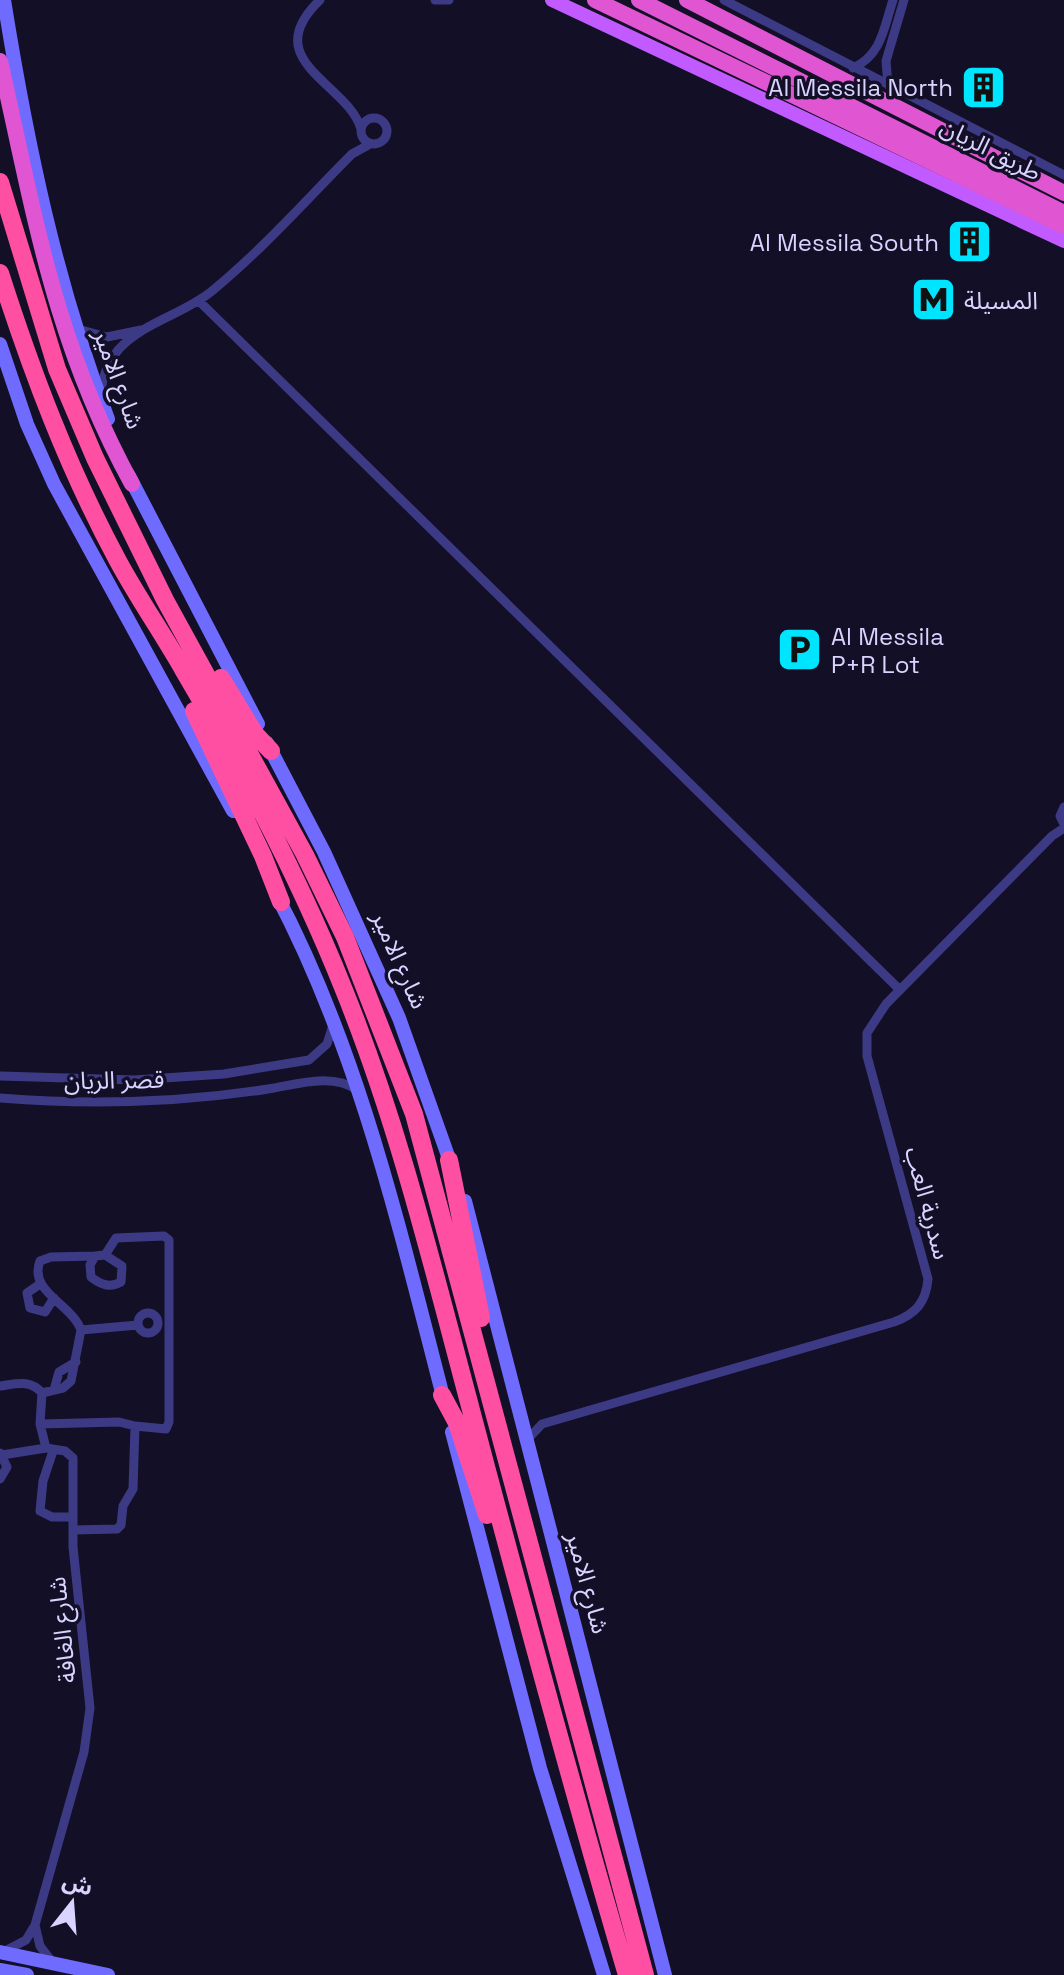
<svg xmlns="http://www.w3.org/2000/svg" width="1064" height="1975" viewBox="0 0 1064 1975" font-family="'Space Grotesk','Noto Sans Arabic',sans-serif">
  <style>
    .lines { fill: none; stroke-linecap: round; stroke-linejoin: round }
    .minor { stroke: #3d3a85; stroke-width: 9 }
    .secondary { stroke: #6f6bff; stroke-width: 14 }
    .primary { stroke: #c25bff; stroke-width: 14 }
    .trunk { stroke: #e055d1; stroke-width: 16 }
    .motorway { stroke: #ff4fa3; stroke-width: 18 }
    .labels { text-anchor: middle; dominant-baseline: central; stroke-width: 7; stroke-linejoin: round; paint-order: stroke }
    .poi-label { font-size: 24px; fill: #d9d4ff; stroke: #130f26; text-anchor: end }
    .street-label { font-size: 24px; fill: #d9d4ff; stroke: #130f26 }
  </style>
  <rect width="100%" height="100%" fill="#130f26"/>
  <g class="lines">
    <path class="minor" d="M320,0C256,61 348,83 361,129
      M435,0H449
      M724,0L1064,175
      M853,68C882,55 884,27 893,0
      M888,85L886,61L904,0
      M361 131a13 13 0 1 1 26 0a13 13 0 1 1-26 0Z
      M199,301L900,990
      M74,328L107,337L141,330
      M101,394C102,377 108,362 119,349C144,322 184,314 212,291C262,250 306,200 352,154L370,144
      M1064,807L1060,816L1064,824
      M0,1076L134,1080L224,1074L309,1060L327,1044L333,1025
      M0,1098C90,1105 179,1103 268,1089C295,1085 332,1072 357,1090
      M105,1255L122,1266L121,1282C110,1288 101,1285 91,1277L90,1265L95,1256L105,1255L116,1238L164,1236L169,1240V1422L166,1429L135,1426
      M40,1284L27,1293L30,1308L45,1312L54,1298
      M138 1323a10 10 0 1 1 20 0a10 10 0 1 1-20 0Z
      M81,1330L138,1325
      M0,1386C16,1384 30,1379 42,1393L40,1424L46,1448L65,1451L73,1458V1547L90,1708L84,1752L35,1925L26,1940L5,1951
      M54,1390L59,1372L76,1362
      M42,1393L63,1388L71,1381L81,1330C72,1304 28,1292 40,1261L51,1257L95,1256
      M40,1424L119,1422L135,1426L133,1489L123,1506L121,1525L117,1529L73,1530
      M526,1441L542,1424L894,1322C916,1314 926,1302 928,1279L867,1056V1033L886,1004L1052,836L1064,828
      M53,1451L43,1481L40,1511L52,1517H73
      M0,1453L7,1467L0,1479
      M2,1455L46,1448
      M35,1925L40,1946L53,1963"/>
    <path class="secondary" d="M4,0C27,143 56,284 108,419
      M0,344L27,424L54,484L233,811
      M129,476L258,724
      M267,743L324,852L399,1018L452,1167
      M276,894C360,1053 400,1231 445,1404
      M465,1201L665,1975
      M452,1432L540,1768L604,1975
      M0,1952L108,1975
      M0,1970L27,1975"/>
    <path class="primary" d="M552,0L1064,241"/>
    <path class="trunk" d="M595,0L1064,226
      M639,0L1064,213
      M687,0L1064,193
      M0,61C35,216 54,342 132,484"/>
    <path class="motorway" d="M0,182L57,369L95,458L165,600L305,855L345,937L414,1114L645,1975
      M0,273C32,373 68,468 118,561C138,598 163,634 184,671C244,773 300,880 344,990C399,1126 433,1268 471,1410C521,1599 572,1788 627,1975
      M221,678L255,734L271,751
      M194,711L263,856L281,902
      M449,1160L481,1318
      M442,1395L457,1423L487,1515"/>
  </g>
  <defs>
    <symbol id="building-square" viewBox="-11 -11 22 22"><rect x="-9" y="-9" width="18" height="18" rx="4" fill="#00e5ff" stroke="#130f26"/><path d="M-4-6H4V6H1V3H-1V6H-4ZM-2.5-4.3h1.7v1.8h-1.7ZM.8-4.3h1.7v1.8H.8ZM-2.5-1h1.7V.8h-1.7ZM.8-1h1.7V.8H.8Z" fill="#111"/></symbol>
    <symbol id="metro-square" viewBox="-11 -11 22 22"><rect x="-9" y="-9" width="18" height="18" rx="4" fill="#00e5ff" stroke="#130f26"/><path d="M-5.5 5V-5H-3L0 0L3-5H5.5V5H3V-.5L0 4L-3-.5V5Z" fill="#111"/></symbol>
    <symbol id="parking-square" viewBox="-11 -11 22 22"><rect x="-9" y="-9" width="18" height="18" rx="4" fill="#00e5ff" stroke="#130f26"/><path d="M-3.5-5.5H1a3.5 3.5 0 0 1 0 7H-1V5.5H-3.5ZM-1-3.4V-.6H.8a1.4 1.4 0 0 0 0-2.8Z" fill="#111"/></symbol>
  </defs>
  <g fill-rule="evenodd">
    <use href="#building-square" x="958" y="62" width="51" height="51"/>
    <use href="#building-square" x="944" y="216" width="51" height="51"/>
    <use href="#metro-square" x="908" y="274" width="51" height="51"/>
    <use href="#parking-square" x="774" y="624" width="51" height="51"/>
  </g>
  <g class="labels">
    <g class="poi-label">
      <text x="953" y="87">Al Messila North</text>
      <text x="939" y="242">Al Messila South</text>
      <text x="964" y="300" text-anchor="start">المسيلة</text>
      <text x="831" y="636" text-anchor="start">Al Messila<tspan x="831" dy="28">P+R Lot</tspan></text>
    </g>
    <g class="street-label">
      <text transform="translate(991 149) rotate(27)">طريق الريان</text>
      <text transform="translate(119 379) rotate(70)">شارع الامير</text>
      <text transform="translate(400 960) rotate(66)">شارع الامير</text>
      <text transform="translate(114 1080) rotate(-1)">قصر الريان</text>
      <text transform="translate(928 1203) rotate(75)">سدرية العب</text>
      <text transform="translate(588 1583) rotate(75)">شارع الامير</text>
      <text transform="translate(62 1630) rotate(-96)">شارع الغافة</text>
    </g>
  </g>
  <g transform="translate(72 1903) rotate(17)" stroke="#130f26" stroke-width="6" paint-order="stroke">
  <path d="M0-6L14 30L0 20L-14 30Z" fill="#d9d4ff"/>
  <text y="-12" font-size="22" font-weight="bold" text-anchor="middle" fill="#d9d4ff">ش</text>
  </g>
</svg>
